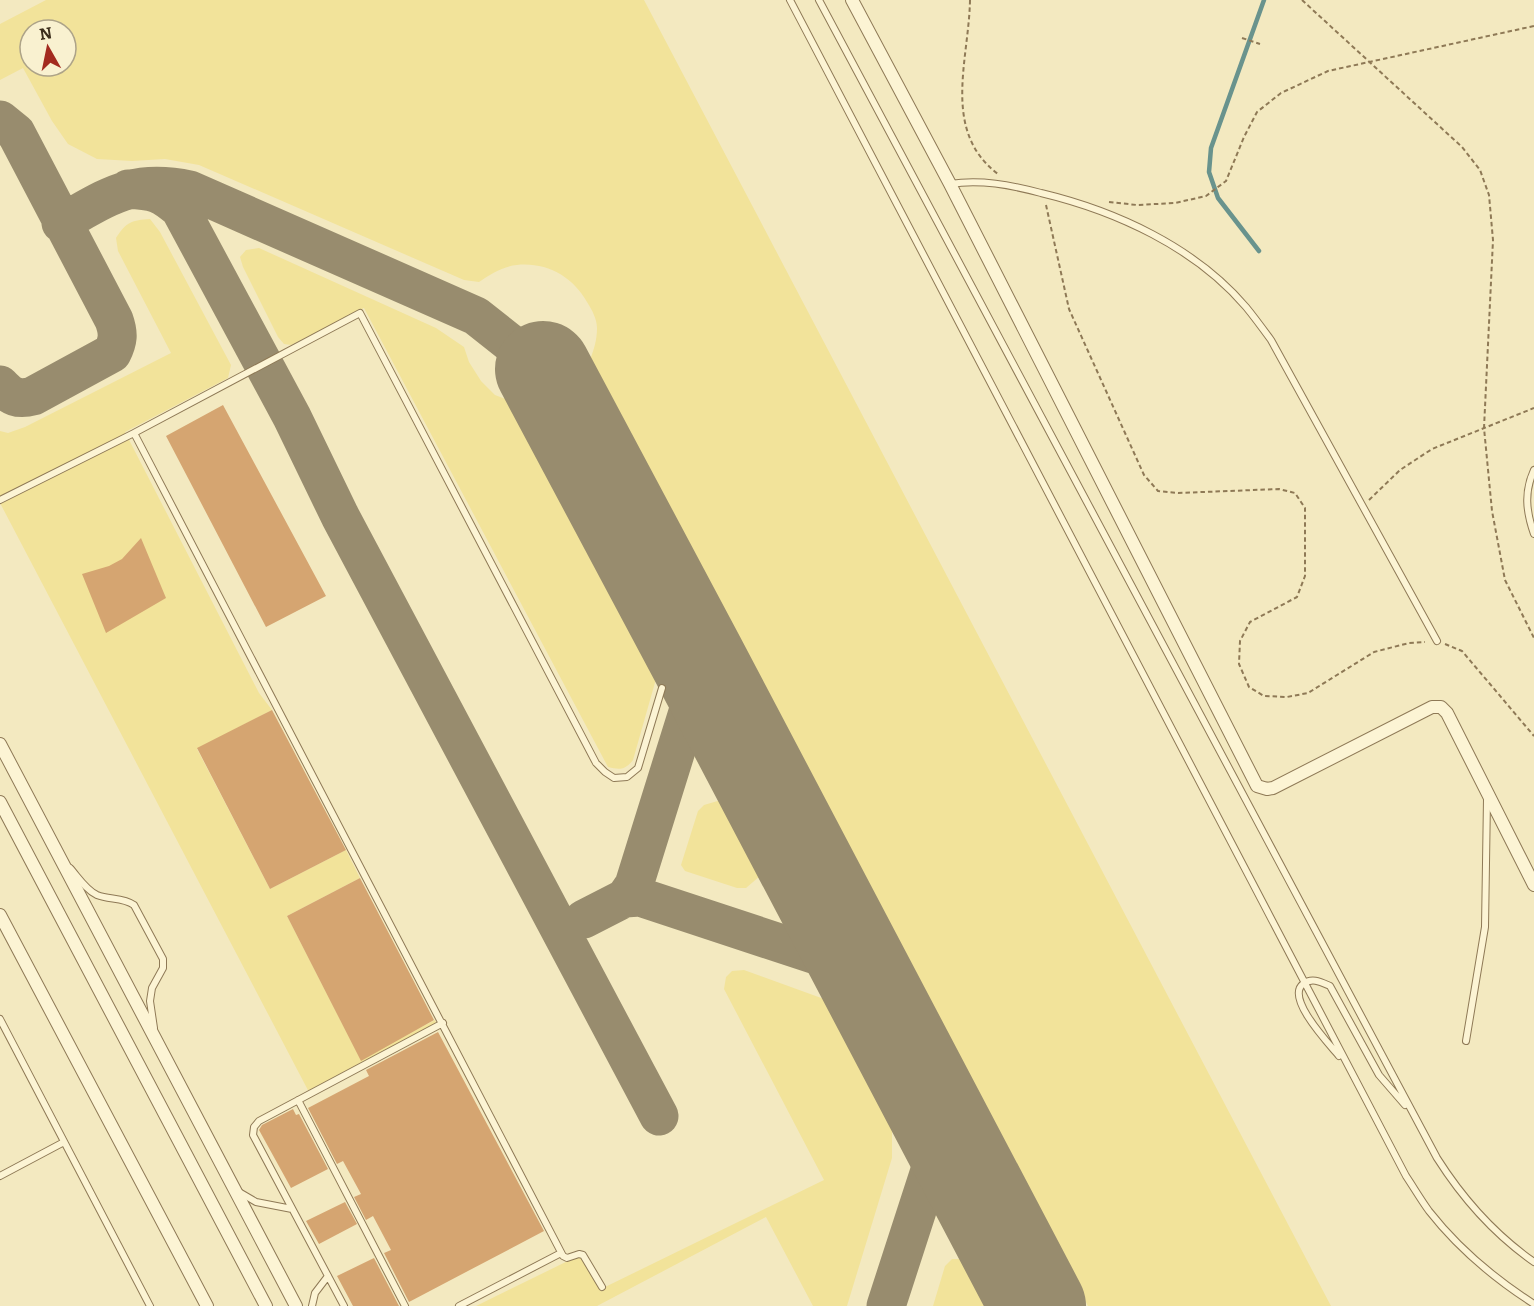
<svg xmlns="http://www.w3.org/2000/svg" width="1534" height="1306" viewBox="0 0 1534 1306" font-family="Bitter,serif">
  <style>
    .sand { fill: #f2e39a; fill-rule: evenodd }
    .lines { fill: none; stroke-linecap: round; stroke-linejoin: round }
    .stream { stroke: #69938d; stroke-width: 4.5 }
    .taxiway { stroke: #988c6e; stroke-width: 39 }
    .runway { stroke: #988c6e; stroke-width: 96 }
    .building { fill: #d5a571 }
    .lane-casing { stroke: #8e7956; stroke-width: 8 }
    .street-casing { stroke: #8e7956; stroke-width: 14 }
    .path { stroke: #8e7956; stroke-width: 2; stroke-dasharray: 4.5 3; stroke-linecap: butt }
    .lane { stroke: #fcf4d4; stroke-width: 6 }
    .street { stroke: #fcf4d4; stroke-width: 12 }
  </style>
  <rect width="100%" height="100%" fill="#f3e9c0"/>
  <path class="sand" d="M46,0H644L1331,1306H1088L590,360C594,349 597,340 597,328C597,319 592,310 587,302C573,277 547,262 517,265C504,266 490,274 479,282L464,280L199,165L165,159L132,161L97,159L68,144L52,121L23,68L0,80V24ZM30,30H66V66H30Z
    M150,219L160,232L231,365L228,378L125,432L259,693L272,710L197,749L270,889L346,850L360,878L287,916L360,1058L435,1020L437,1026L310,1094L0,503V431L8,433L25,427L171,353L118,251L116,238C126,222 132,220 150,219Z
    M259,248L436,328L464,347L469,362L481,381L495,395L511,401L656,679L633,760C625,770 620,770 608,767L364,308L291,345L284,344L278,337L243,267L240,257L246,250Z
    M721,800L760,876L746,888H737L685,871L681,865L698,811L704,805Z
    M744,970L824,999L892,1127V1158L847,1306H813L766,1217L597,1306H476L580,1255L603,1288L824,1180L724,989L726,977L732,971Z
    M952,1259H961L985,1306H933L945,1266Z"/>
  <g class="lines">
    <path class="stream" d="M1259,251L1218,198L1209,172L1211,148L1264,0"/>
    <path class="taxiway" d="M0,120L16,133L114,320C119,334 118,341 112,353L33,396C18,400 11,397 0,385
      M128,189C155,191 160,192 180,209L292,417L340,516L659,1116
      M61,223C110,196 132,178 190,190L476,316L543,369
      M697,658L695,686L688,712L634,885L625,898L640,897L816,955L842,964L867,980
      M584,919L625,898
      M886,1306L936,1152L935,1127L926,1095"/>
    <path class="runway" d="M543,369L697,658L1038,1306"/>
  </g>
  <path class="building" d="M223,405L326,596L266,627L166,436Z
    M141,538L166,598L106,633L82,574L109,566L122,559Z
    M272,710L346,850L270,889L197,748Z
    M360,878L434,1020L361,1061L287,916Z
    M438,1032L544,1231L409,1302L384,1253L391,1250L373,1216L366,1220L354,1197L361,1194L343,1161L337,1164L308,1108L369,1076L366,1070Z
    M293,1109L296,1115L299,1114L328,1169L291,1188L259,1130L262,1125Z
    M345,1202L357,1224L319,1244L306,1221Z
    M374,1258L399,1306H353L337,1276Z"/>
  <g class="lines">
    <defs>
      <path id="lane" d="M790,0L1406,1176C1414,1188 1421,1200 1429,1211C1458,1248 1495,1279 1534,1304
        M819,0L1437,1158C1463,1199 1494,1234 1534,1262
        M950,184C980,179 1011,185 1041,193C1116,211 1195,247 1246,307C1255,318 1263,329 1271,340L1437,641
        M1534,470C1524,492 1526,511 1534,534
        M0,500L134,433
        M70,868C78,877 86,890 97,895C109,900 123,897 134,905L163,959V968L152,988L150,1001L154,1028
        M0,1019L150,1306
        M1466,1041L1485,927L1487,799
        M1339,1056C1330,1045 1285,998 1303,984C1312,977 1321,982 1330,986L1379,1075L1405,1105
        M298,1100L405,1306
        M0,1176L64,1142
        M239,1192L256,1202L292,1209
        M602,1287L583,1255L579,1254L567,1258L563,1256L134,433L360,313L596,763L605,772L614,778L627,777L638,768L662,688
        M312,1306L315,1293L328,1276
        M344,1306L253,1135L254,1127L259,1121L443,1023
        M459,1306L561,1253"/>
      <path id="street" d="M852,0L950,184L1257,786L1267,789L1273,788L1432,707H1441L1447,713L1534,885
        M0,744L296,1306
        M0,802L266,1306
        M0,915L207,1306"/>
    </defs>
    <use href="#lane" class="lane-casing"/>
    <use href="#street" class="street-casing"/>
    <path class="path" d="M970,0C969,60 941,131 998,174
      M1302,0L1462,147L1480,170L1489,195L1493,240L1484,428L1492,511L1505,580L1534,638
      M1242,38L1260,44
      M1109,202L1137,205L1175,203L1206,196L1226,181L1244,137L1257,112L1281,93L1328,71L1534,26
      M1046,205L1069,309L1144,475L1158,491L1178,493L1279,489L1295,493L1305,508V576L1297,597L1250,622L1240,641L1239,664L1249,687L1264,696L1287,697L1308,693L1374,652L1409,643L1425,642
      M1369,500L1400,470L1432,449L1534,408
      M1445,644L1462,651L1534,736"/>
    <use href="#lane" class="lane"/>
    <use href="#street" class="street"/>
  </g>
  <g transform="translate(48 48) rotate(351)"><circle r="28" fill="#f9f1d0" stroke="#ada388" stroke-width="1.5"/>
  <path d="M0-4.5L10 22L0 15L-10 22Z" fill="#a32b1f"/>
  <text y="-9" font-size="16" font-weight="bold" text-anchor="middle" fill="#3c2e1c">N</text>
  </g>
</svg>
